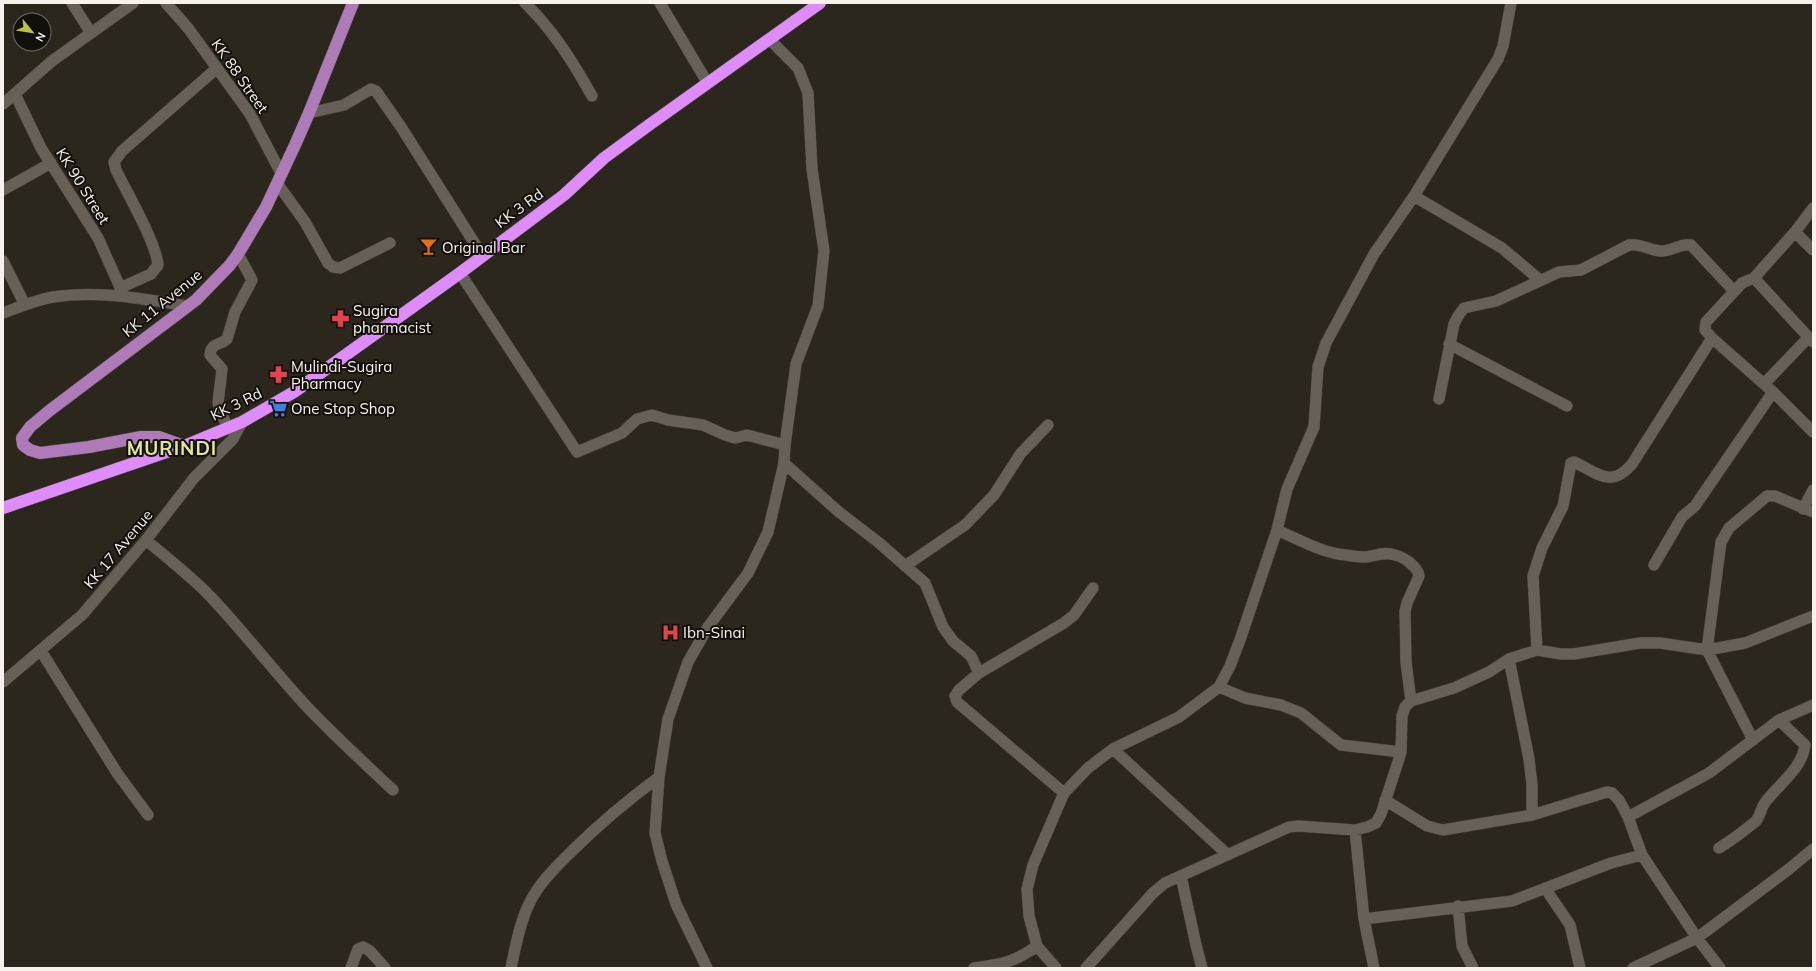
<svg xmlns="http://www.w3.org/2000/svg" width="1816" height="971" viewBox="0 0 1816 971" font-family="Mulish,sans-serif">
  <style>
    .lines { fill: none; stroke-linecap: round; stroke-linejoin: round }
    .minor-casing { stroke: #474139; stroke-width: 12 }
    .major-casing { stroke: #474139; stroke-width: 13 }
    .highway-casing { stroke: #474139; stroke-width: 13 }
    .minor { stroke: #676056; stroke-width: 11 }
    .major { stroke: #ae7ab8; stroke-width: 12 }
    .highway { stroke: #de8cfa; stroke-width: 12 }
    .labels { text-anchor: middle; dominant-baseline: central; stroke-width: 4; stroke-linejoin: round; paint-order: stroke }
    .street-label { font-size: 15px; fill: #f7f3ec; stroke: #13100c }
    .poi-label { font-size: 15px; fill: #f7f3ec; stroke: #13100c; text-anchor: start }
    .district-label { font-size: 19px; font-weight: bold; letter-spacing: 1px; fill: #dfe89a; stroke: #13100c }
  </style>
  <rect width="100%" height="100%" fill="#2c271d"/>
  <g class="lines">
    <defs>
      <path id="minor" d="M72,3L91,33
        M166,3L188,28L250,114L281,173
        M525,3C553,30 573,62 592,96
        M660,3L707,82
        M15,94L41,148L98,238L124,296
        M3,104L52,61L133,3
        M309,113L344,105L371,89L376,91L401,127L482,255
        M277,183L305,222L328,263L333,267L340,268L390,243
        M3,190L51,163
        M1414,196L1502,248L1540,280
        M1795,232L1813,208
        M1813,250L1795,232L1754,278L1813,342
        M3,261L25,305
        M460,273L577,452L622,433L637,419L652,415L668,420L703,425L725,435L735,438L747,435L785,445
        M1754,278L1742,283L1706,322L1705,330L1712,338L1773,392L1813,432
        M120,288L151,274L158,265C156,242 127,193 116,170L114,162L122,151L216,69
        M3,313C19,307 36,300 53,297C98,290 143,299 188,306
        M1449,344L1567,406
        M1764,384L1808,338
        M1439,399L1454,324L1458,316L1464,308L1496,301L1559,272L1581,270L1629,245C1640,243 1649,250 1660,251C1671,252 1680,243 1691,245L1734,291
        M227,427L218,403L222,369L210,355C211,342 220,346 227,339L235,312L252,280L238,254
        M784,463L839,512L878,542L925,583L943,627L953,641L971,656L979,673L959,690L955,696L957,702L1064,793
        M1803,509L1813,490
        M1277,530C1298,539 1322,553 1346,555C1352,556 1359,557 1365,557C1375,556 1385,551 1395,555C1404,557 1418,567 1419,576L1407,603L1405,611L1406,662L1411,701
        M146,540C166,557 188,574 206,592C243,630 274,672 310,710C337,738 365,764 393,790
        M1654,565L1682,517L1695,506L1773,392
        M905,566L965,525L994,495L1021,453L1048,425
        M1537,650L1533,576L1542,548L1563,506L1571,463L1574,462C1598,473 1611,489 1632,464L1712,338
        M41,651L117,773L148,815
        M1509,659L1529,759L1532,785V815
        M979,673L1064,623L1074,615L1093,588
        M3,682L82,615L146,540L194,478L233,439L242,422
        M1219,687L1245,698L1281,705L1301,713L1341,745L1401,752
        M1753,740L1707,650L1721,542L1729,528L1767,496H1775L1813,512
        M1113,749L1228,855
        M1385,800L1427,826L1443,830L1532,815L1607,792L1612,793L1619,800L1628,817L1642,855L1697,938L1720,968
        M1628,817L1709,773L1779,720L1813,705
        M1355,830L1364,919L1374,968
        M1719,848C1732,840 1744,831 1756,821C1760,816 1761,809 1764,804C1777,785 1802,770 1805,745L1779,720
        M1181,876L1196,945L1202,968
        M1545,888L1570,925L1580,968
        M1458,906L1462,946L1473,968
        M1364,919L1512,901L1611,863L1642,855
        M351,968L358,949L363,947L370,951L385,968
        M511,968C515,948 520,922 529,904C539,883 555,868 571,852C598,825 628,800 659,777
        M707,968L676,904L662,861L655,833L659,777L668,719L688,662L708,627L748,573L768,532L784,463L785,445L796,364L818,306L824,251L812,169L808,93L798,68L769,39
        M974,968C1002,964 1013,963 1037,946
        M1056,968L1037,946L1029,916L1027,889L1033,865L1064,793L1088,768L1113,749L1179,717L1219,687L1230,666L1240,640L1277,530L1287,489L1314,427L1318,367L1326,343L1374,254L1414,196L1498,59L1503,46L1511,3
        M1086,968L1153,893L1165,883L1289,827L1298,826L1355,830L1367,827L1376,823L1381,814L1398,762L1401,752L1402,716L1405,707L1411,701L1454,688L1489,672L1509,659L1537,650L1561,654H1574L1640,643H1660L1707,650L1745,643L1813,616
        M1633,968L1697,938L1789,869L1813,849"/>
      <path id="major" d="M184,446L159,437H141L89,447L40,453L30,450L23,445L22,438L30,427L49,411L196,300L230,265L238,254L266,207L295,145L309,113L353,3"/>
      <path id="highway" d="M3,508L184,446L242,422L294,392L460,273L564,195L604,158L649,125L820,3"/>
    </defs>
    <use href="#minor" class="minor-casing"/>
    <use href="#major" class="major-casing"/>
    <use href="#highway" class="highway-casing"/>
    <use href="#minor" class="minor"/>
    <use href="#major" class="major"/>
    <use href="#highway" class="highway"/>
  </g>
  <defs>
    <symbol id="bar-bare" viewBox="-9 -9 18 18"><path d="M-6-5H6L.8 .8V4.5H3.5V6h-7V4.5H-.8V.8Z" fill="#e8710a" stroke="#13100c" stroke-width="2.5" paint-order="stroke"/></symbol>
    <symbol id="pharmacy-bare" viewBox="-9 -9 18 18"><path d="M-2-6h4v4h4v4h-4v4h-4v-4h-4v-4h4Z" fill="#e0444e" stroke="#13100c" stroke-width="2.5" paint-order="stroke"/></symbol>
    <symbol id="supermarket-bare" viewBox="-9 -9 18 18"><path d="M-6-5.5h2.5l.6 2H6L4.5 2H-2.5L-4.4-4H-6ZM-1.5 3.2a1.3 1.3 0 1 0 .1 0ZM3 3.2a1.3 1.3 0 1 0 .1 0Z" fill="#3f7fe0" stroke="#13100c" stroke-width="2.5" paint-order="stroke"/></symbol>
    <symbol id="hospital-bare" viewBox="-9 -9 18 18"><path d="M-5-5h3v3.5h4V-5h3V5h-3V1.5h-4V5h-3Z" fill="#e0444e" stroke="#13100c" stroke-width="2.5" paint-order="stroke"/></symbol>
  </defs>
  <g fill-rule="evenodd">
    <use href="#bar-bare" x="416" y="234" width="25" height="25"/>
    <use href="#pharmacy-bare" x="328" y="306" width="25" height="25"/>
    <use href="#pharmacy-bare" x="266" y="362" width="25" height="25"/>
    <use href="#supermarket-bare" x="266" y="396" width="25" height="25"/>
    <use href="#hospital-bare" x="658" y="620" width="25" height="25"/>
  </g>
  <g class="labels">
    <g class="street-label">
      <text transform="translate(240 76) rotate(55)">KK 88 Street</text>
      <text transform="translate(83 186) rotate(58)">KK 90 Street</text>
      <text transform="translate(519 208) rotate(-36)">KK 3 Rd</text>
      <text transform="translate(162 303) rotate(-39)">KK 11 Avenue</text>
      <text transform="translate(236 404) rotate(-26)">KK 3 Rd</text>
      <text transform="translate(118 549) rotate(-50)">KK 17 Avenue</text>
    </g>
    <g class="poi-label">
      <text x="442" y="247">Original Bar</text>
      <text x="353" y="310">Sugira<tspan x="353" dy="17">pharmacist</tspan></text>
      <text x="291" y="366">Mulindi-Sugira<tspan x="291" dy="17">Pharmacy</tspan></text>
      <text x="291" y="408">One Stop Shop</text>
      <text x="683" y="632">Ibn-Sinai</text>
    </g>
    <g class="district-label">
      <text x="172" y="448">MURINDI</text>
    </g>
  </g>
  <rect width="1816" height="971" fill="none" stroke="#f7f3ec" stroke-width="8"/>
  <g transform="translate(32 32) rotate(120)"><circle r="19" fill="#13100c" stroke="#6e6b66"/>
  <path d="M0-3L7 15L0 10L-7 15Z" fill="#b7c148"/>
  <text y="-6" font-size="11" font-weight="bold" text-anchor="middle" fill="#f7f3ec">N</text>
  </g>
</svg>
